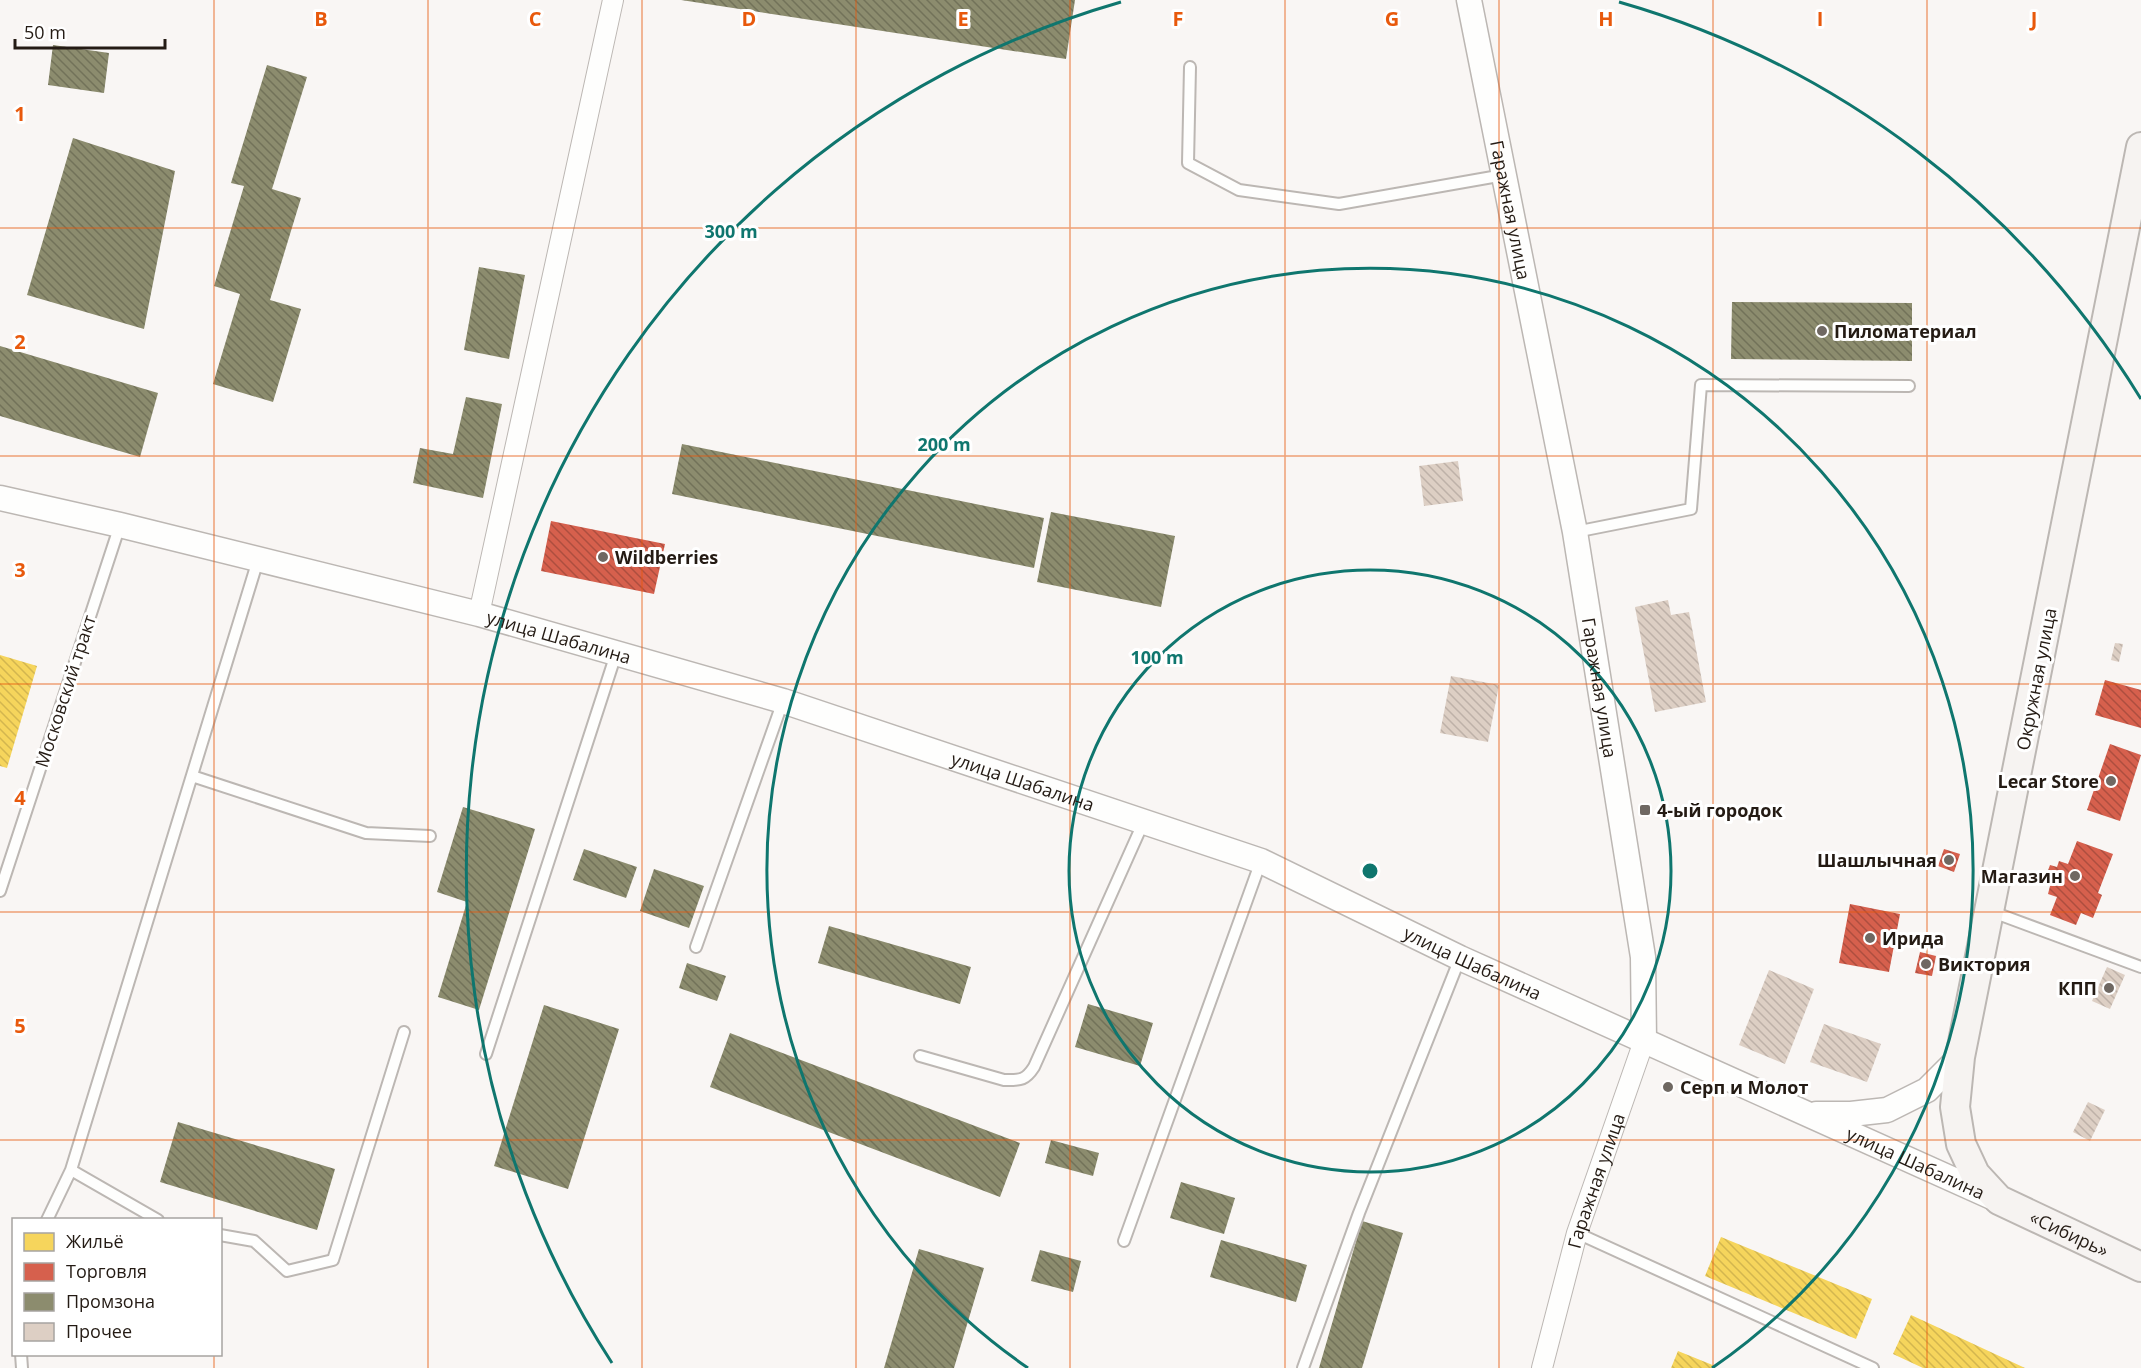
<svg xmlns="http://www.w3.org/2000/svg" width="2141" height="1368" viewBox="0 0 2141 1368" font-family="'Open Sans',sans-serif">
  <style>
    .homes { fill: url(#homes-back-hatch) }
    .shops { fill: url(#shops-back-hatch) }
    .industry { fill: url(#industry-back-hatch) }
    .building { fill: url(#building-back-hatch) }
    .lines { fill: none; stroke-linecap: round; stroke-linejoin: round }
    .service-casing { stroke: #bcb7b3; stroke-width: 14 }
    .minor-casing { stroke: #bcb7b3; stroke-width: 22 }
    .tertiary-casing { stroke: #bcb7b3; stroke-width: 27 }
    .secondary-casing { stroke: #bcb7b3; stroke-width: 32 }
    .service { stroke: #fefefd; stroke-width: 10 }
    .minor { stroke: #fefefd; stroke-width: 20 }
    .tertiary { stroke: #fefefd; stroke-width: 24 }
    .secondary { stroke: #f6f3f1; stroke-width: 28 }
    .grid { fill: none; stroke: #e8590c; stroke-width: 1.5; stroke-opacity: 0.55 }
    .ring { fill: none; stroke: #0f766e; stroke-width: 3 }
    .poi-dot { fill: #6f6862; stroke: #fff; stroke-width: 2 }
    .labels { text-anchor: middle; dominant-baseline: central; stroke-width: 6; stroke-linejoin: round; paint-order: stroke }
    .street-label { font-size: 18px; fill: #241b14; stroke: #fff }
    .poi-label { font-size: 18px; font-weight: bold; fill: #241b14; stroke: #fff; text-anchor: start }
    .grid-label { font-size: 20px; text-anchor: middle; font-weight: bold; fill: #e8590c; stroke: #fff; stroke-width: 6; stroke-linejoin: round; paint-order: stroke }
    .centre { fill: #0f766e; stroke: #fff; stroke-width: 3 }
    .ring-label { font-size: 18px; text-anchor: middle; font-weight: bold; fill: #0f766e; stroke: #fff; stroke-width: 6; stroke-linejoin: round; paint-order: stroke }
  </style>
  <defs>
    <pattern id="homes-back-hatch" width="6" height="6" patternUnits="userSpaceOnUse" patternTransform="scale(1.5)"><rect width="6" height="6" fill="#f6d55c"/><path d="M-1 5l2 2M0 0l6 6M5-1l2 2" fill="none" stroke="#d3b64f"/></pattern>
    <pattern id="shops-back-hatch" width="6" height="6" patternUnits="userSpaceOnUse" patternTransform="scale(1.5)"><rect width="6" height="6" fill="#d6604d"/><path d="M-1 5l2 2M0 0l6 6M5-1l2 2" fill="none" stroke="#ad4e3f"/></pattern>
    <pattern id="industry-back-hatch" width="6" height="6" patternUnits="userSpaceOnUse" patternTransform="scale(1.5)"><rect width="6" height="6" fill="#8c8c6e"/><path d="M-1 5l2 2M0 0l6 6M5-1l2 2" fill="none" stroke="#727259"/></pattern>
    <pattern id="building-back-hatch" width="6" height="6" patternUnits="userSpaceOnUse" patternTransform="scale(1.5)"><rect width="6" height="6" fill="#ddcfc4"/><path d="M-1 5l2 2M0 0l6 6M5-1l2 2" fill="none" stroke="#beb1a8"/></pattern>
  </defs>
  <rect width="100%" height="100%" fill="#f9f6f4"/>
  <path class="homes" d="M0,655L37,666L7,768L0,766Z
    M1721,1237L1872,1299L1856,1339L1705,1276Z
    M1911,1315L1937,1327L2025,1368H1923L1893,1354Z
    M1678,1351L1715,1366L1714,1368H1671Z"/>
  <path class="shops" d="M551,521L665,544L654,594L541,571Z
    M2105,680L2141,690V728L2095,715Z
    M2110,744L2141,755L2120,821L2087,810Z
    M2077,841L2113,854L2098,893L2102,895L2093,918L2081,913L2076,925L2050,915L2057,897L2048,894L2050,886L2043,884L2050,865L2057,867L2059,861L2068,864Z
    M1944,849L1960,854L1954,872L1938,866Z
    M1850,904L1900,914L1889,972L1839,963Z
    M1920,952L1936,956L1932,976L1915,973Z"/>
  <path class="industry" d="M681,0H1075L1066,59Z
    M53,45L109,53L104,93L48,85Z
    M267,65L307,77L272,189L301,198L270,300L301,309L273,402L213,384L240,294L214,286L244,186L231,183Z
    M73,138L175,171L144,329L27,295Z
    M479,267L525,275L509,359L464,350Z
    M1732,302L1912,303V361L1731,359Z
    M0,346L158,393L140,457L0,416Z
    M466,397L502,404L483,498L413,483L420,448L453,454Z
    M682,444L1044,518L1034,568L672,494Z
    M1051,512L1175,536L1161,607L1037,582Z
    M463,807L535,829L479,1010L438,997L467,902L437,892Z
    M584,849L637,867L626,898L573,880Z
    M654,869L704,886L689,928L640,911Z
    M829,926L971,967L960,1004L818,963Z
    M687,963L726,976L717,1001L679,988Z
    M1088,1004L1153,1023L1140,1066L1075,1047Z
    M544,1005L619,1029L568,1189L494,1166Z
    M730,1033L1020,1143L1000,1197L710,1087Z
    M178,1122L335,1169L317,1230L160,1182Z
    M1051,1140L1099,1153L1093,1176L1045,1163Z
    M1181,1182L1235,1198L1224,1234L1170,1218Z
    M1362,1221L1403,1233L1362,1368H1319Z
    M1221,1240L1307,1265L1296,1302L1210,1277Z
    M919,1249L984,1268L954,1368H884Z
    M1040,1250L1081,1261L1073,1292L1031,1281Z"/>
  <path class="building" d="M1458,461L1463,501L1424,506L1419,466Z
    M1668,600L1671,615L1689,612L1706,702L1655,712L1635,607Z
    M2115,643L2123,644L2119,662L2111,660Z
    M1451,676L1499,685L1488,742L1440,733Z
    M2107,967L2125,975L2110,1009L2092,1001Z
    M1769,970L1814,989L1785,1064L1739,1045Z
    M1824,1024L1881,1044L1867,1082L1810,1062Z
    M2088,1102L2105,1110L2090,1141L2073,1132Z"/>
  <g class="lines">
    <defs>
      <path id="service" d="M1190,67L1188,163L1239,190L1339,204L1504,175
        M1575,532L1691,509L1701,385L1909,386
        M192,776L366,833L430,836
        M0,891L120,525
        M1990,911L2141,967
        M696,947L783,701
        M486,1054L616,654
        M920,1056L1004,1080C1020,1080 1025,1081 1034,1067L1144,821
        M47,1220L71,1170
        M158,1220L71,1170L258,560
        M1577,1233L1873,1368
        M220,1235L254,1241L287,1271L333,1260L404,1032
        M1124,1241L1261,861
        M21,1354L22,1368
        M1303,1368L1359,1213L1460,958"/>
      <g id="minor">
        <path d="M479,614L613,0"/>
        <path id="s1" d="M1542,1368L1577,1233L1644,1041"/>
      </g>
      <g id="tertiary">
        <path id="s2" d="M1469,0L1575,532L1643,957L1644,1041"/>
        <path id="s3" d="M0,498L120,525L479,614L783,701L1261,861L1460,958L1994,1198"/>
        <path d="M1816,1114H1851L1887,1110L1927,1090L1960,1057"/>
      </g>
      <g id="secondary">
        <path id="s4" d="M2141,147L1960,1057L1955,1107L1961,1144L1975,1174L1999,1200L2141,1267"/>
      </g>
    </defs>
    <use href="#service" class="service-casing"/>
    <use href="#minor" class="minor-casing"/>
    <use href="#tertiary" class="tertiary-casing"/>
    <use href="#secondary" class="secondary-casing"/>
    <use href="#service" class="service"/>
    <use href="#minor" class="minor"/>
    <use href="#tertiary" class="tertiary"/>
    <use href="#secondary" class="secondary"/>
  </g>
  <path class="grid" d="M214,0V1220M428,0V1368M642,0V1368M856,0V1368M1070,0V1368M1285,0V1368M1499,0V1368M1713,0V1368M1927,0V1368M0,228H2141M0,456H2141M0,684H2141M0,912H2141M0,1140H2141M214,1354V1368"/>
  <g class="ring">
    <circle cx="1370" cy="871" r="301"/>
    <path d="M1028 1368A603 603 0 1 1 1712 1368"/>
    <path d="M612 1363A904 904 0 0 1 1121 2M1619 2A904 904 0 0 1 2141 399"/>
  </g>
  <g class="poi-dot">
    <circle cx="1822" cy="331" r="6"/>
    <circle cx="603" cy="557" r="6"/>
    <circle cx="2111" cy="781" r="6"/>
    <rect x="1639" y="804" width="12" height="12" rx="3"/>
    <circle cx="1949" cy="860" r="6"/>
    <circle cx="2075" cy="876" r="6"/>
    <circle cx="1870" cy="938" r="6"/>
    <circle cx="1926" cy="964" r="6"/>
    <circle cx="2109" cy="988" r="6"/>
    <circle cx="1668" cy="1087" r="6"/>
  </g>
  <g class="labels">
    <g class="street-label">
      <text stroke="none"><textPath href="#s2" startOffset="214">Гаражная улица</textPath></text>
      <text stroke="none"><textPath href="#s3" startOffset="576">улица Шабалина</textPath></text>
      <text transform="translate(2036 679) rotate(-79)">Окружная улица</text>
      <text stroke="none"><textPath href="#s2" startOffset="700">Гаражная улица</textPath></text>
      <text transform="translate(65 691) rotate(-72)">Московский тракт</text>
      <text stroke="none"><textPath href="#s3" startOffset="1062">улица Шабалина</textPath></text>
      <text stroke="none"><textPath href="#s3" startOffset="1548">улица Шабалина</textPath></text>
      <text stroke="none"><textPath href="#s3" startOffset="2034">улица Шабалина</textPath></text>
      <text stroke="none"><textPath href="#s1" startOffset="195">Гаражная улица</textPath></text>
      <text stroke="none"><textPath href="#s4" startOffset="1162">«Сибирь»</textPath></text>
    </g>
    <g class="poi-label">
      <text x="1834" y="331">Пиломатериал</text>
      <text x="615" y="557">Wildberries</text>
      <text x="2099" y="781" text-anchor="end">Lecar Store</text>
      <text x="1657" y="810">4-ый городок</text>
      <text x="1937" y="860" text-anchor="end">Шашлычная</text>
      <text x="2063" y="876" text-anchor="end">Магазин</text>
      <text x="1882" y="938">Ирида</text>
      <text x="1938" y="964">Виктория</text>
      <text x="2097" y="988" text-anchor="end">КПП</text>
      <text x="1680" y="1087">Серп и Молот</text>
    </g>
  </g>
  <g class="grid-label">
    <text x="321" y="26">B</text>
    <text x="535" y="26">C</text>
    <text x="749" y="26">D</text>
    <text x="963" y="26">E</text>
    <text x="1178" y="26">F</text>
    <text x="1392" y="26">G</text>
    <text x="1606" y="26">H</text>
    <text x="1820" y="26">I</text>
    <text x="2034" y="26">J</text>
    <text x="20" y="121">1</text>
    <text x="20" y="349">2</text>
    <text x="20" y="577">3</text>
    <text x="20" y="805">4</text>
    <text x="20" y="1033">5</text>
  </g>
  <circle cx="1370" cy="871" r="9" class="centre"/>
  <g class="ring-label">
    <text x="731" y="238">300 m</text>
    <text x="944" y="451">200 m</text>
    <text x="1157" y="664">100 m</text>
  </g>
  <rect x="12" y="1218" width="210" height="138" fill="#ffffff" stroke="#a7a4a1" stroke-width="1.5"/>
  <rect x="24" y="1233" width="30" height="18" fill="#f6d55c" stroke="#a7a4a1" stroke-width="1.5"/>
  <text x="66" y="1248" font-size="18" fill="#241b14">Жильё</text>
  <rect x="24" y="1263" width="30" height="18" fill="#d6604d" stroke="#a7a4a1" stroke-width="1.5"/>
  <text x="66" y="1278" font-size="18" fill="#241b14">Торговля</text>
  <rect x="24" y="1293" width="30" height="18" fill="#8c8c6e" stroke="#a7a4a1" stroke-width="1.5"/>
  <text x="66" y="1308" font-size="18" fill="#241b14">Промзона</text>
  <rect x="24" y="1323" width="30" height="18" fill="#ddcfc4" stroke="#a7a4a1" stroke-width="1.5"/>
  <text x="66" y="1338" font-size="18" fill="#241b14">Прочее</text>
  <path d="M15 39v9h150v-9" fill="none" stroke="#241b14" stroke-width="3"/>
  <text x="24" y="39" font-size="18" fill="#241b14" stroke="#ffffff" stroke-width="4.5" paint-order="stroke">50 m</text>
</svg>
